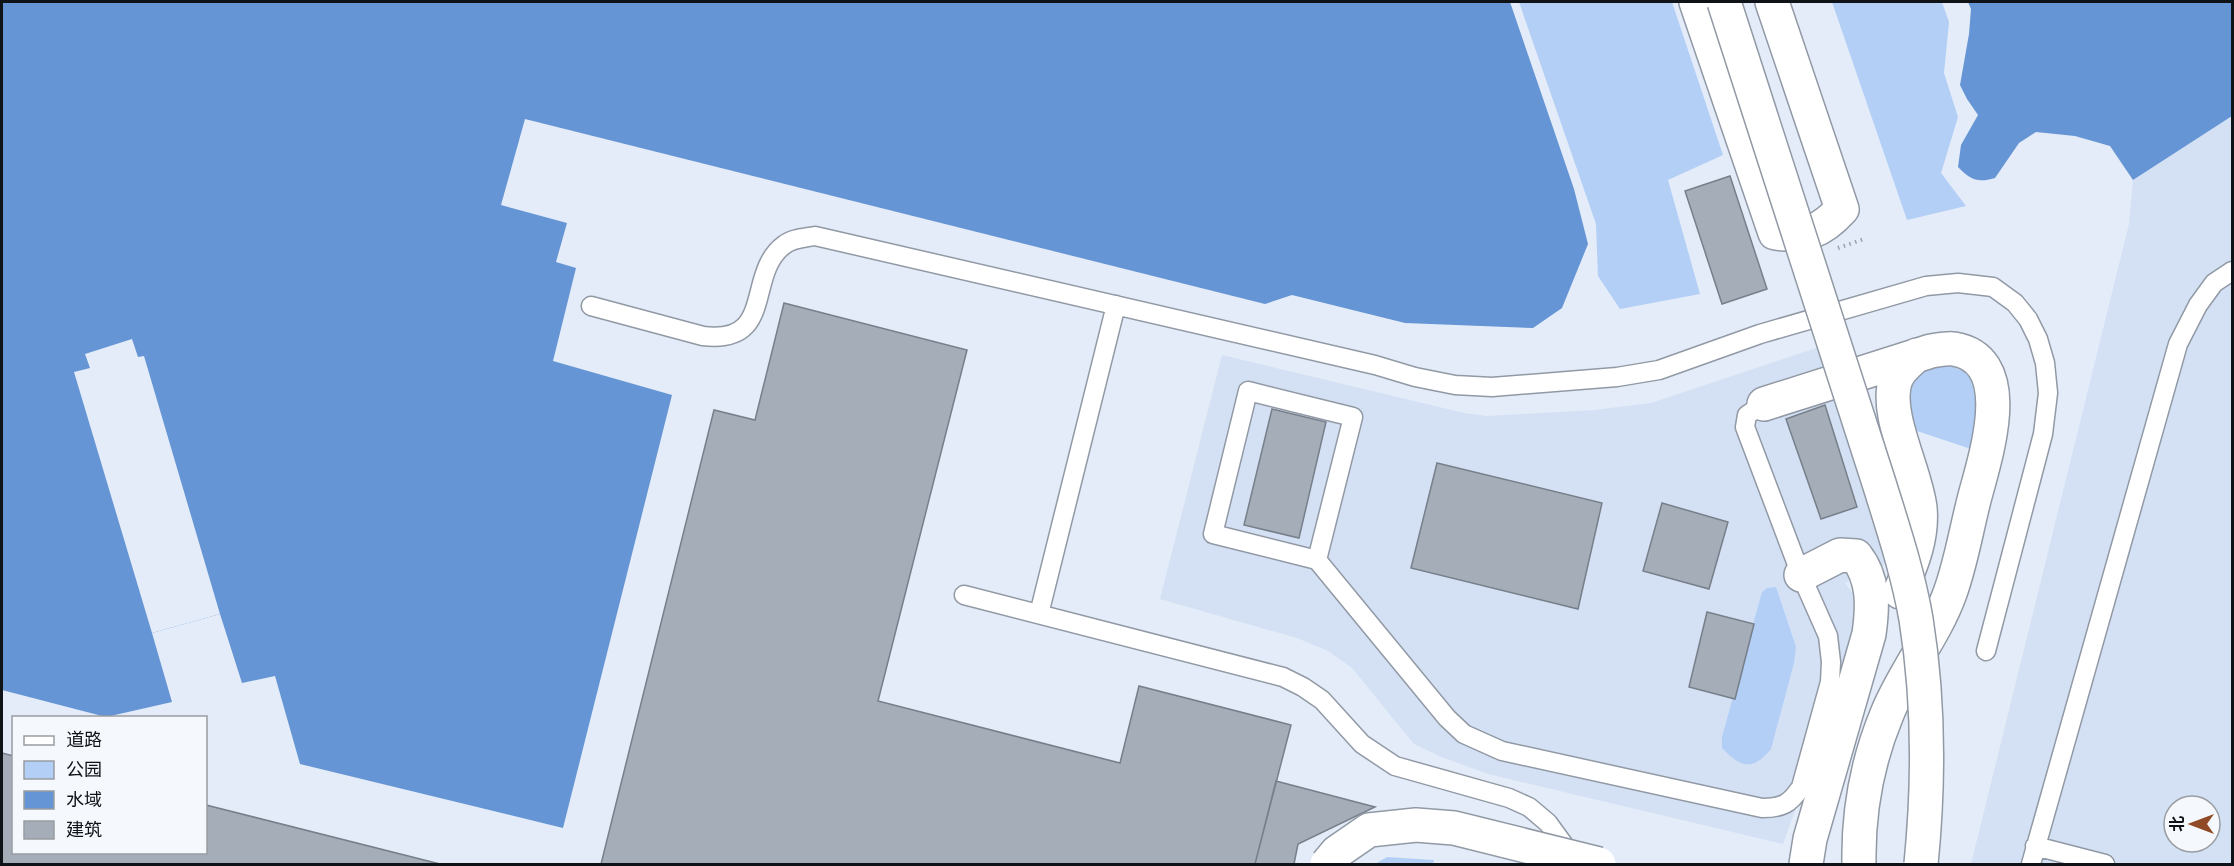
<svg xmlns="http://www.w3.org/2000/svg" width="2234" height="866" viewBox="0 0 2234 866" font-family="'Work Sans','Noto Sans SC',sans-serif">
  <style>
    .built { fill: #d4e1f4; fill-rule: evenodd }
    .green { fill: #b3cff6 }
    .water { fill: #6595d5 }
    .pier { fill: #e3ecf8 }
    .building { fill: #a4adb8; stroke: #777f8a; stroke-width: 1.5 }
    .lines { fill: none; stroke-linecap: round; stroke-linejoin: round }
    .service-casing { stroke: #9199a5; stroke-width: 21 }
    .minor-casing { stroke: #9199a5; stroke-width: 36 }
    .service { stroke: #fff; stroke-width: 18 }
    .minor { stroke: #fff; stroke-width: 33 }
    .minor-bridge-casing { stroke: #9199a5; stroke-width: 36; stroke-linecap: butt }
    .path-bridge { stroke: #9ba2ac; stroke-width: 4; stroke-dasharray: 1.5 4.5; stroke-linecap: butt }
    .minor-bridge { stroke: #fff; stroke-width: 33 }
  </style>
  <rect width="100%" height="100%" fill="#e3ecf8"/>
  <path class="built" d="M2232,116V864H1971L2129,224L2133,180ZM2174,806H2210V842H2174Z
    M1822,346L1897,559L1845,583L1854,595L1861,622L1854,646L1783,844L1488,774L1439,756L1414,744L1352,668L1328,651L1297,638L1160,599L1222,355L1464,413L1487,416L1595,410L1651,403Z"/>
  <path class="green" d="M1519,2H1672L1723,155L1668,180L1700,294L1620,309L1598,276L1596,224Z
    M1832,2H1942L1949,22L1944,73L1958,117L1941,173L1966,206L1907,220Z
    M1941,362L1970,374L1978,409L1971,449L1911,429L1907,378Z
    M1776,587L1796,647L1794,663L1771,749C1753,771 1741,768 1722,748V737L1762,592L1767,588Z
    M1387,857L1434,860L1433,864H1375Z"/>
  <path class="water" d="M2,2H1510L1574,189L1588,244L1562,308L1533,328L1405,323L1292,295L1265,304L525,119L501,205L567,223L556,262L576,268L553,361L672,395L563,828L300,764L275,676L242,683L220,614L152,633L172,702L106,717L2,690Z
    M1968,2H2232V116L2133,180L2110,146L2075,136L2036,132L2019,143L1995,178C1977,183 1971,180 1958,167L1961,145L1978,115L1967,99L1960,85L1969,34L1971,9Z"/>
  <path class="pier" d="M132,339L138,357L144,356L220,614L152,633L74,372L90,368L85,354Z"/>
  <path class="building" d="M1730,176L1767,289L1722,304L1685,191Z
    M784,303L967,350L878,701L1120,763L1139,686L1291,725L1255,864H601L714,410L755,420Z
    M1825,405L1857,507L1821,519L1786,419Z
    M1272,409L1326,422L1299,538L1244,525Z
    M1437,463L1602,503L1578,609L1411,568Z
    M1662,503L1728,522L1709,589L1643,571Z
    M1707,612L1754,624L1735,699L1689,687Z
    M2,753L14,756V852H206V805L440,864H2Z
    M1276,781L1375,807L1298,844L1294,864H1255Z"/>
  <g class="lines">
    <defs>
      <path id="service" d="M591,306L703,336C776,345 745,274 784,245C793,238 805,238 815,236L1375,365L1415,377L1455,385L1492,387L1617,377L1659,370L1760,334L1926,286L1958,283L1993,287L2015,303L2028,319L2038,339L2045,363L2048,393L2043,434L1986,651
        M1317,560L1353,417L1248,391L1213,534L1317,560L1447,718L1464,734L1502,751L1762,808C1782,808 1790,804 1801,787L1830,682L1831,662L1828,636L1801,575L1745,427L1747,415L1764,404
        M964,595L1283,677L1303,687L1322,700L1362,744L1395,766L1509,798L1529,807L1548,823L1572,856
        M1039,614L1116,305
        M2035,846L2105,864
        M2031,864L2178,344L2198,305L2214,283L2232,271"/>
      <path id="minor" d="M1696,2L1775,233C1806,237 1821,232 1842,209L1772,2
        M1764,404L1931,351C1938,350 1947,348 1954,349C2020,360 1984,460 1974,500C1966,531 1961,563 1950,593C1935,635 1904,672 1887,714C1867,762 1858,812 1859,864
        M1801,575L1840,555L1856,556C1874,579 1873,606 1869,634L1810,839L1806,864
        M1900,592C1911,565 1923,538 1920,508C1916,471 1883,412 1896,379C1900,369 1909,362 1917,355"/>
    </defs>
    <use href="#service" class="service-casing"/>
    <use href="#minor" class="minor-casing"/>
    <use href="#service" class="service"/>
    <use href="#minor" class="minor"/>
    <defs>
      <path id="minor-bridge" d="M1724,2L1879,483C1893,528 1908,573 1916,619C1929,700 1929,784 1921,864
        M1327,864L1337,852L1369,830L1416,825L1454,828L1599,864"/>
    </defs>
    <use href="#minor-bridge" class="minor-bridge-casing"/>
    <path class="path-bridge" d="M1838,248L1864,239"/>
    <use href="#minor-bridge" class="minor-bridge"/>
  </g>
  <rect width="2234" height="866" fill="none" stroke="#0f1216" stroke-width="6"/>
  <rect x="12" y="716" width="195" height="138" fill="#f5f8fd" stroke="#999ca1" stroke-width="1.5"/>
  <rect x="24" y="736" width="30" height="9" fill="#ffffff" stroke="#999ca1" stroke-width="1.5"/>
  <text x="66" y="746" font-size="18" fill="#0f1216">道路</text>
  <rect x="24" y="761" width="30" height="18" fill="#b3cff6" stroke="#999ca1" stroke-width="1.5"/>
  <text x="66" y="776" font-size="18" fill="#0f1216">公园</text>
  <rect x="24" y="791" width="30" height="18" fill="#6595d5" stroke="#999ca1" stroke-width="1.5"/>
  <text x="66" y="806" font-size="18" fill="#0f1216">水域</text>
  <rect x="24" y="821" width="30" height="18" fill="#a4adb8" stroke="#999ca1" stroke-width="1.5"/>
  <text x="66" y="836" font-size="18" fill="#0f1216">建筑</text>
  <g transform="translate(2192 824) rotate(270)"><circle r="28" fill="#f5f8fd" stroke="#999ca1" stroke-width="1.5"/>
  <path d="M0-4.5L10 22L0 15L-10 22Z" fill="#914a26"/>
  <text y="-9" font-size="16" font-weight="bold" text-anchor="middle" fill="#0f1216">北</text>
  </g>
</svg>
